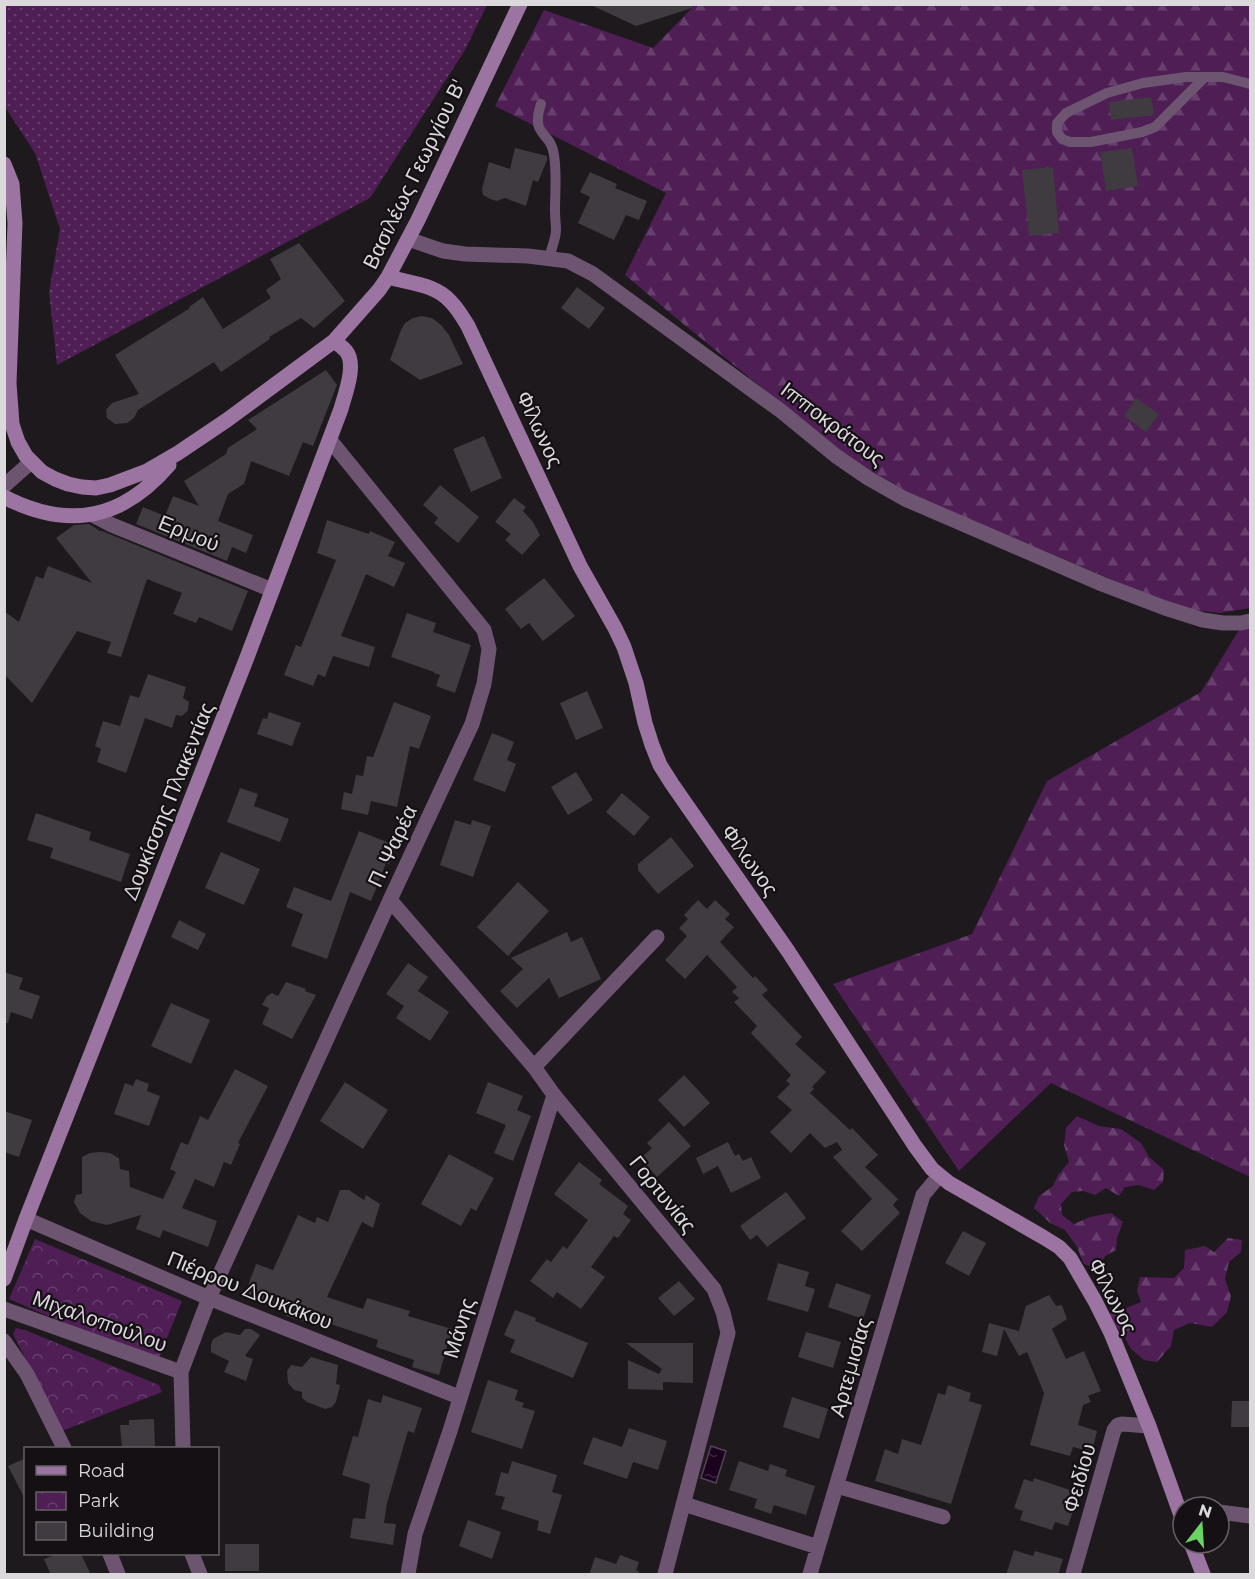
<svg xmlns="http://www.w3.org/2000/svg" width="1255" height="1579" viewBox="0 0 1255 1579" font-family="Montserrat,sans-serif">
  <style>
    .grass { fill: url(#grass-dots) }
    .forest { fill: url(#forest-firs) }
    .park { fill: url(#park-crowns) }
    .water { fill: url(#water-ripples); stroke: #544257; stroke-width: 1.5 }
    .building { fill: #3f3b40 }
    .lines { fill: none; stroke-linecap: round; stroke-linejoin: round }
    .lane { stroke: #6d5470; stroke-width: 10 }
    .street { stroke: #6d5470; stroke-width: 15 }
    .secondary { stroke: #9c74a1; stroke-width: 15 }
    .labels { text-anchor: middle; dominant-baseline: central; stroke-width: 4.5; stroke-linejoin: round; paint-order: stroke }
    .street-label { font-size: 21px; fill: #dcd9dc; stroke: #141014 }
  </style>
  <defs>
    <pattern id="grass-dots" width="8" height="8" patternUnits="userSpaceOnUse" patternTransform="scale(1.5)"><rect width="8" height="8" fill="#4e1e55"/><path d="M2 2h.1M6 6h.1" fill="none" stroke="#673e6d" stroke-width="1.8" stroke-linecap="round"/></pattern>
    <pattern id="forest-firs" width="22" height="20" patternUnits="userSpaceOnUse" patternTransform="scale(1.5)"><rect width="22" height="20" fill="#4e1e55"/><path d="M5 1l3.5 6h-7zM16 11l3.5 6h-7z" fill="#673e6d"/></pattern>
    <pattern id="park-crowns" width="20" height="18" patternUnits="userSpaceOnUse" patternTransform="scale(1.5)"><rect width="20" height="18" fill="#4e1e55"/><path d="M2 6a3 3 0 1 1 6 0M12 15a3 3 0 1 1 6 0" fill="none" stroke="#673e6d"/></pattern>
    <pattern id="water-ripples" width="26" height="14" patternUnits="userSpaceOnUse" patternTransform="scale(1.5)"><rect width="26" height="14" fill="#1a011e"/><path d="M2 4q2-2 4 0t4 0M15 11q2-2 4 0t4 0" fill="none" stroke="#3b253e"/></pattern>
  </defs>
  <rect width="100%" height="100%" fill="#1d191d"/>
  <path class="grass" d="M4,5L5,4L487,5L465,50L370,198L57,365L49,292L60,229L35,153L5,107Z"/>
  <path class="forest" d="M693,5H1250V608L1220,613L1186,609L1120,583L918,498L849,458L682,323L625,275L666,193L495,106L544,10L653,48L692,8Z
    M1250,612V1177L1051,1083L959,1171L833,984L972,934L1047,781L1201,692Z
    M1077,1116L1099,1126L1121,1129L1141,1143L1149,1157L1164,1170L1163,1182L1154,1190L1139,1185L1125,1187L1119,1196L1106,1188L1095,1195L1083,1191L1072,1192L1061,1204L1062,1215L1074,1224L1090,1217L1111,1213L1123,1222L1117,1238L1116,1250L1105,1256L1098,1269L1084,1264L1077,1247L1065,1230L1050,1223L1034,1208L1039,1196L1053,1186L1058,1175L1069,1162L1064,1145L1066,1128Z
    M1228,1238L1242,1240L1241,1252L1229,1262L1225,1279L1231,1296L1227,1312L1212,1327L1190,1323L1174,1330L1171,1346L1157,1362L1144,1360L1131,1349L1122,1332L1111,1322L1110,1308H1126L1141,1302L1137,1291L1140,1277L1174,1278L1184,1268L1185,1250L1205,1246L1214,1252Z"/>
  <path class="park" d="M35,1239L182,1301L157,1363L9,1299Z
    M16,1328L25,1330L159,1385L162,1392L62,1431L13,1334Z"/>
  <path class="water" d="M711,1446L726,1451L716,1483L701,1478Z"/>
  <path class="building" d="M589,4H692V8L636,26Z
    M1151,97L1154,115L1111,120L1109,102Z
    M515,148L547,156V160L538,182L533,180L526,206L505,198L497,201L490,199L483,195L482,189L489,162L510,169Z
    M1132,148L1138,186L1106,191L1100,152Z
    M1053,167L1059,233L1029,236L1022,170Z
    M590,172L617,184L615,188L647,201L639,220L626,215L614,240L578,223L590,197L580,192Z
    M299,243L345,301L314,328L301,318L269,337L270,339L221,372L214,362L138,410L134,418L127,423L115,424L107,418L106,410L112,403L139,394L115,355L190,308L189,307L203,297L223,329L271,298L266,290L281,279L270,259Z
    M577,287L605,308L589,329L561,308Z
    M422,316L432,318L441,325L449,335L463,364L420,380L390,360L401,330L405,323L413,318Z
    M326,370L337,385L313,446L303,442L289,476L251,461L244,484L228,494L218,521L253,535L246,553L232,547L227,561L136,524L143,507L165,516L173,496L199,506L184,481L226,454L228,448L257,429L248,420Z
    M1136,398L1159,414L1146,432L1124,416Z
    M484,436L502,478L471,492L453,449Z
    M440,485L479,517L458,543L434,523L438,518L423,505Z
    M514,498L526,507L523,511L533,522L540,535L522,555L505,540L511,534L495,522Z
    M327,520L369,534L370,531L395,542L388,556L405,563L394,587L366,574L341,636L375,647L369,667L333,656L325,677L318,674L313,686L284,675L296,645L301,647L336,560L317,553Z
    M89,524L100,531H102L248,591L232,631L199,617L196,623L173,614L182,593L147,579L121,657L107,653L111,642L77,631L32,703L4,674V611L19,622L36,576L43,579L48,566L92,583L56,538L74,525Z
    M544,578L575,616L543,641L529,623L521,629L505,609Z
    M407,613L436,623L433,632L471,645L455,693L436,686L440,675L434,673V672L391,657Z
    M148,674L186,687L183,698L189,702L188,710L182,716L176,715L172,728L145,718L126,773L97,762L101,749L95,746L103,721L120,726L130,695L139,698Z
    M587,691L603,728L576,740L560,703Z
    M394,702L431,716L419,749L410,746L397,807L371,801L368,815L341,809L344,792L352,794L356,775L363,776L367,756L373,757Z
    M269,712L301,723L292,746L257,734L263,718L267,719Z
    M492,733L514,742L507,760L516,764L505,792L473,780Z
    M576,772L593,800L568,815L551,787Z
    M240,788L258,794L254,806L289,819L280,842L227,822Z
    M622,793L650,817L634,836L606,812Z
    M36,813L91,832L89,840L130,854L121,882L50,858L53,848L27,840Z
    M455,820L471,825L472,820L491,826L473,877L440,865Z
    M359,831L397,846L389,864L386,863L371,901L350,892L327,959L291,946L303,914L286,907L294,887L331,901Z
    M671,837L694,866L658,894L638,870V864Z
    M221,852L260,869L244,905L205,888Z
    M518,882L549,911L508,956L477,927Z
    M698,900L707,909L715,900L730,914L725,919L734,927L720,942L753,978L755,976L768,990L762,995L802,1037L795,1044L826,1072L812,1087L814,1089L810,1093L850,1130L852,1128L878,1155L865,1167L898,1199L893,1205L900,1213L862,1251L841,1231L872,1199L833,1157L842,1150L837,1142L825,1148L810,1133L791,1153L770,1132L792,1110L777,1097L790,1084L786,1081L791,1075L751,1033L757,1026L734,1002L739,998L732,992L737,987L707,955L685,979L665,960L687,936L679,928L688,919L684,915Z
    M179,920L206,934L198,950L171,937Z
    M567,932L571,942L582,937L601,979L559,998L549,978L517,1008L500,991L523,969L511,958Z
    M408,963L428,977L418,991L449,1012L430,1041L396,1018L404,1006L386,994Z
    M4,972L23,978L19,989L40,996L32,1019L11,1012L8,1023H4Z
    M286,982L306,989L305,991L316,995L292,1039L262,1024L269,1008L262,1005L267,996L272,993L278,996Z
    M171,1003L210,1020L191,1064L151,1046Z
    M235,1069L268,1086L238,1143L240,1144L231,1165L224,1162L214,1187L195,1179L182,1208L217,1221L208,1247L163,1230L160,1238L136,1229L141,1215L107,1225L91,1221L80,1213L74,1202L76,1195L82,1194V1157L90,1153L100,1152L110,1153L119,1158L120,1169L129,1171L130,1187L163,1199L176,1172L170,1169L181,1142L188,1145L200,1116L208,1120Z
    M684,1075L710,1103L684,1127L658,1100Z
    M136,1079L149,1084L147,1091L160,1096L149,1126L114,1114L125,1083L133,1086Z
    M345,1082L388,1110L363,1149L320,1121Z
    M488,1082L523,1096L517,1110L531,1116L513,1161L494,1153L506,1125L476,1113Z
    M4,1111L32,1120L19,1157L4,1152Z
    M669,1122L691,1146L657,1177L640,1159L652,1148L647,1143Z
    M728,1142L735,1156L739,1154L743,1161L751,1157L761,1178L731,1193L718,1166L703,1174L696,1158Z
    M449,1154L494,1178L476,1211L471,1208L461,1226L421,1204Z
    M579,1162L602,1180L599,1184L628,1206L623,1214L631,1220L618,1238L614,1236L591,1267L605,1277L581,1309L557,1292L553,1298L530,1281L547,1259L551,1262L563,1246L567,1249L588,1220L554,1194Z
    M340,1190H349L364,1200L366,1195L380,1204L373,1228L362,1222L327,1297L363,1309L367,1298L410,1311L408,1316L452,1329L439,1375L412,1367L414,1360L376,1347L378,1340L331,1324L329,1330L286,1316L288,1310L245,1294L256,1264L273,1270L298,1215L315,1223L317,1217L328,1222Z
    M786,1192L806,1218L767,1247L757,1235L750,1240L740,1226Z
    M963,1231L986,1243L969,1276L945,1263Z
    M778,1263L809,1272L805,1286L815,1289L808,1312L767,1300Z
    M679,1281L695,1299L674,1316L658,1298Z
    M836,1283L871,1295L863,1319L828,1307Z
    M1049,1295L1056,1306L1062,1305L1067,1319L1052,1329L1066,1359L1084,1351L1101,1391L1088,1396L1091,1402L1083,1405L1078,1425L1097,1431L1092,1452L1073,1447L1070,1456L1030,1445L1044,1393L1027,1352L1019,1356L1004,1329L997,1356L982,1352L989,1323L1019,1331L1026,1306Z
    M515,1310L536,1318L535,1321L588,1343L573,1378L510,1352L515,1340L504,1335Z
    M245,1329H251L260,1335L245,1356L253,1359L246,1381L224,1372L229,1361L211,1352V1345L213,1339L226,1332L240,1335Z
    M806,1332L841,1342L833,1368L798,1357Z
    M626,1343H693V1383L663,1382V1390L628,1389V1360L659,1374L662,1369Z
    M311,1357L338,1365L336,1384L340,1385L336,1402L332,1407L325,1409L307,1402L302,1398V1392L294,1390L288,1383L287,1371L291,1365L302,1367Z
    M488,1380L518,1390L515,1400L524,1403L522,1407L535,1411L522,1449L471,1432Z
    M948,1385L971,1393L969,1401L982,1405L951,1504L875,1481L885,1449L898,1454L902,1439L921,1445L938,1393L945,1395Z
    M383,1395L422,1408L414,1433L408,1431L387,1503L384,1523L396,1524L393,1545L350,1538L353,1518L365,1519L370,1484L342,1475L353,1436L358,1437L368,1399L381,1403Z
    M792,1397L828,1409L819,1439L783,1427Z
    M1232,1401H1251V1427H1231Z
    M154,1419L155,1449H122L120,1425H129V1420Z
    M629,1428L667,1441L658,1470L633,1462L627,1479L583,1464L593,1437L622,1447Z
    M26,1458V1501L8,1466Z
    M512,1461L557,1475L552,1492L562,1495L550,1534L537,1530L539,1521L501,1509L505,1497L495,1495L501,1472L508,1474Z
    M739,1461L768,1471L770,1464L787,1470L785,1476L815,1486L806,1515L774,1505L771,1514L754,1508L757,1499L729,1490Z
    M1034,1478L1079,1493L1068,1526L1055,1522L1052,1530L1020,1520L1023,1511L1014,1508L1024,1479L1033,1482Z
    M468,1520L501,1532L492,1559L459,1546Z
    M225,1544H259V1571H225Z
    M1014,1550L1033,1556L1035,1551L1063,1559L1058,1575H1006Z
    M56,1554H81L91,1575H51L44,1559Z
    M620,1555L639,1562L636,1571H639L638,1575H589L595,1557L616,1564Z"/>
  <g class="lines">
    <path class="lane" d="M1205,77L1155,127L1142,132L1091,142H1070L1062,139L1057,132V123L1066,113L1107,93L1143,83L1186,77H1223L1250,84
      M541,104C530,138 551,130 554,155C557,173 555,193 555,211C555,218 556,224 556,230C556,239 551,249 549,258"/>
    <path class="street" d="M408,239L443,251L465,254L528,256L568,261L593,274L781,411L836,456L868,478L905,499L1102,584L1165,608L1203,620L1223,623H1241L1250,621
      M4,486L31,462
      M91,514L112,525L272,590
      M390,900L534,1067L554,1095L714,1289L723,1312L728,1333L665,1574
      M534,1067L657,937
      M26,1219L209,1298L459,1397
      M4,1309L181,1372
      M4,1341L27,1374L64,1448
      M183,1448L181,1372L209,1298L390,900L472,724L484,684L489,649L484,630L330,440
      M837,1486L943,1517
      M684,1504L818,1547
      M1219,1512L1250,1516
      M110,1554L118,1574
      M192,1554L200,1574
      M408,1574L415,1534L450,1431L554,1095
      M810,1574L923,1195L939,1176
      M1073,1574L1114,1430L1118,1425L1122,1424L1149,1426"/>
    <path class="secondary" d="M4,164L12,184L15,223L9,383L12,424L18,442L26,456L42,472L55,479L68,484L82,487L96,488L110,485L147,471L178,453L227,420L334,341L379,290L388,277L418,220L520,4
      M388,277C409,283 436,284 451,302C458,309 463,318 468,326L580,566L615,628L624,647L636,683L645,723L652,745L660,765L672,784L788,951L915,1146L932,1169L949,1183L1043,1237L1059,1247L1070,1258L1095,1301L1111,1333L1149,1426L1183,1521
      M4,497C68,530 122,520 169,465
      M4,1279L26,1219L246,660L341,409C345,394 357,364 346,351C343,347 338,344 334,341
      M1191,1543L1203,1574"/>
  </g>
  <g class="labels">
    <g class="street-label">
      <text transform="translate(414 174) rotate(-64)">Βασιλέως Γεωργίου Β'</text>
      <text transform="translate(833 424) rotate(37)">Ιπποκράτους</text>
      <text transform="translate(540 429) rotate(65)">Φίλωνος</text>
      <text transform="translate(189 533) rotate(22)">Ερμού</text>
      <text transform="translate(168 801) rotate(-68)">Δουκίσσης Πλακεντίας</text>
      <text transform="translate(392 846) rotate(-65)">Π. Ψαρέα</text>
      <text transform="translate(750 860) rotate(55)">Φίλωνος</text>
      <text transform="translate(663 1194) rotate(51)">Γορτυνίας</text>
      <text transform="translate(250 1290) rotate(22)">Πιέρρου Δουκάκου</text>
      <text transform="translate(1113 1296) rotate(63)">Φίλωνος</text>
      <text transform="translate(100 1321) rotate(20)">Μιχαλοπούλου</text>
      <text transform="translate(459 1328) rotate(-73)">Μάνης</text>
      <text transform="translate(850 1367) rotate(-74)">Αρτεμισίας</text>
      <text transform="translate(1079 1478) rotate(-74)">Φειδίου</text>
    </g>
  </g>
  <rect width="1255" height="1579" fill="none" stroke="#dcd9dc" stroke-width="12"/>
  <rect x="24" y="1447" width="195" height="108" fill="#141014" stroke="#646064" stroke-width="1.5"/>
  <rect x="36" y="1466" width="30" height="9" fill="#9c74a1" stroke="#646064" stroke-width="1.5"/>
  <text x="78" y="1477" font-size="18" fill="#dcd9dc">Road</text>
  <rect x="36" y="1492" width="30" height="18" fill="url(#park-crowns)" stroke="#646064" stroke-width="1.5"/>
  <text x="78" y="1507" font-size="18" fill="#dcd9dc">Park</text>
  <rect x="36" y="1522" width="30" height="18" fill="#3f3b40" stroke="#646064" stroke-width="1.5"/>
  <text x="78" y="1537" font-size="18" fill="#dcd9dc">Building</text>
  <g transform="translate(1201 1525) rotate(17)"><circle r="28" fill="#141014" stroke="#646064" stroke-width="1.5"/>
  <path d="M0-4.5L10 22L0 15L-10 22Z" fill="#6bd363"/>
  <text y="-9" font-size="16" font-weight="bold" text-anchor="middle" fill="#dcd9dc">N</text>
  </g>
</svg>
